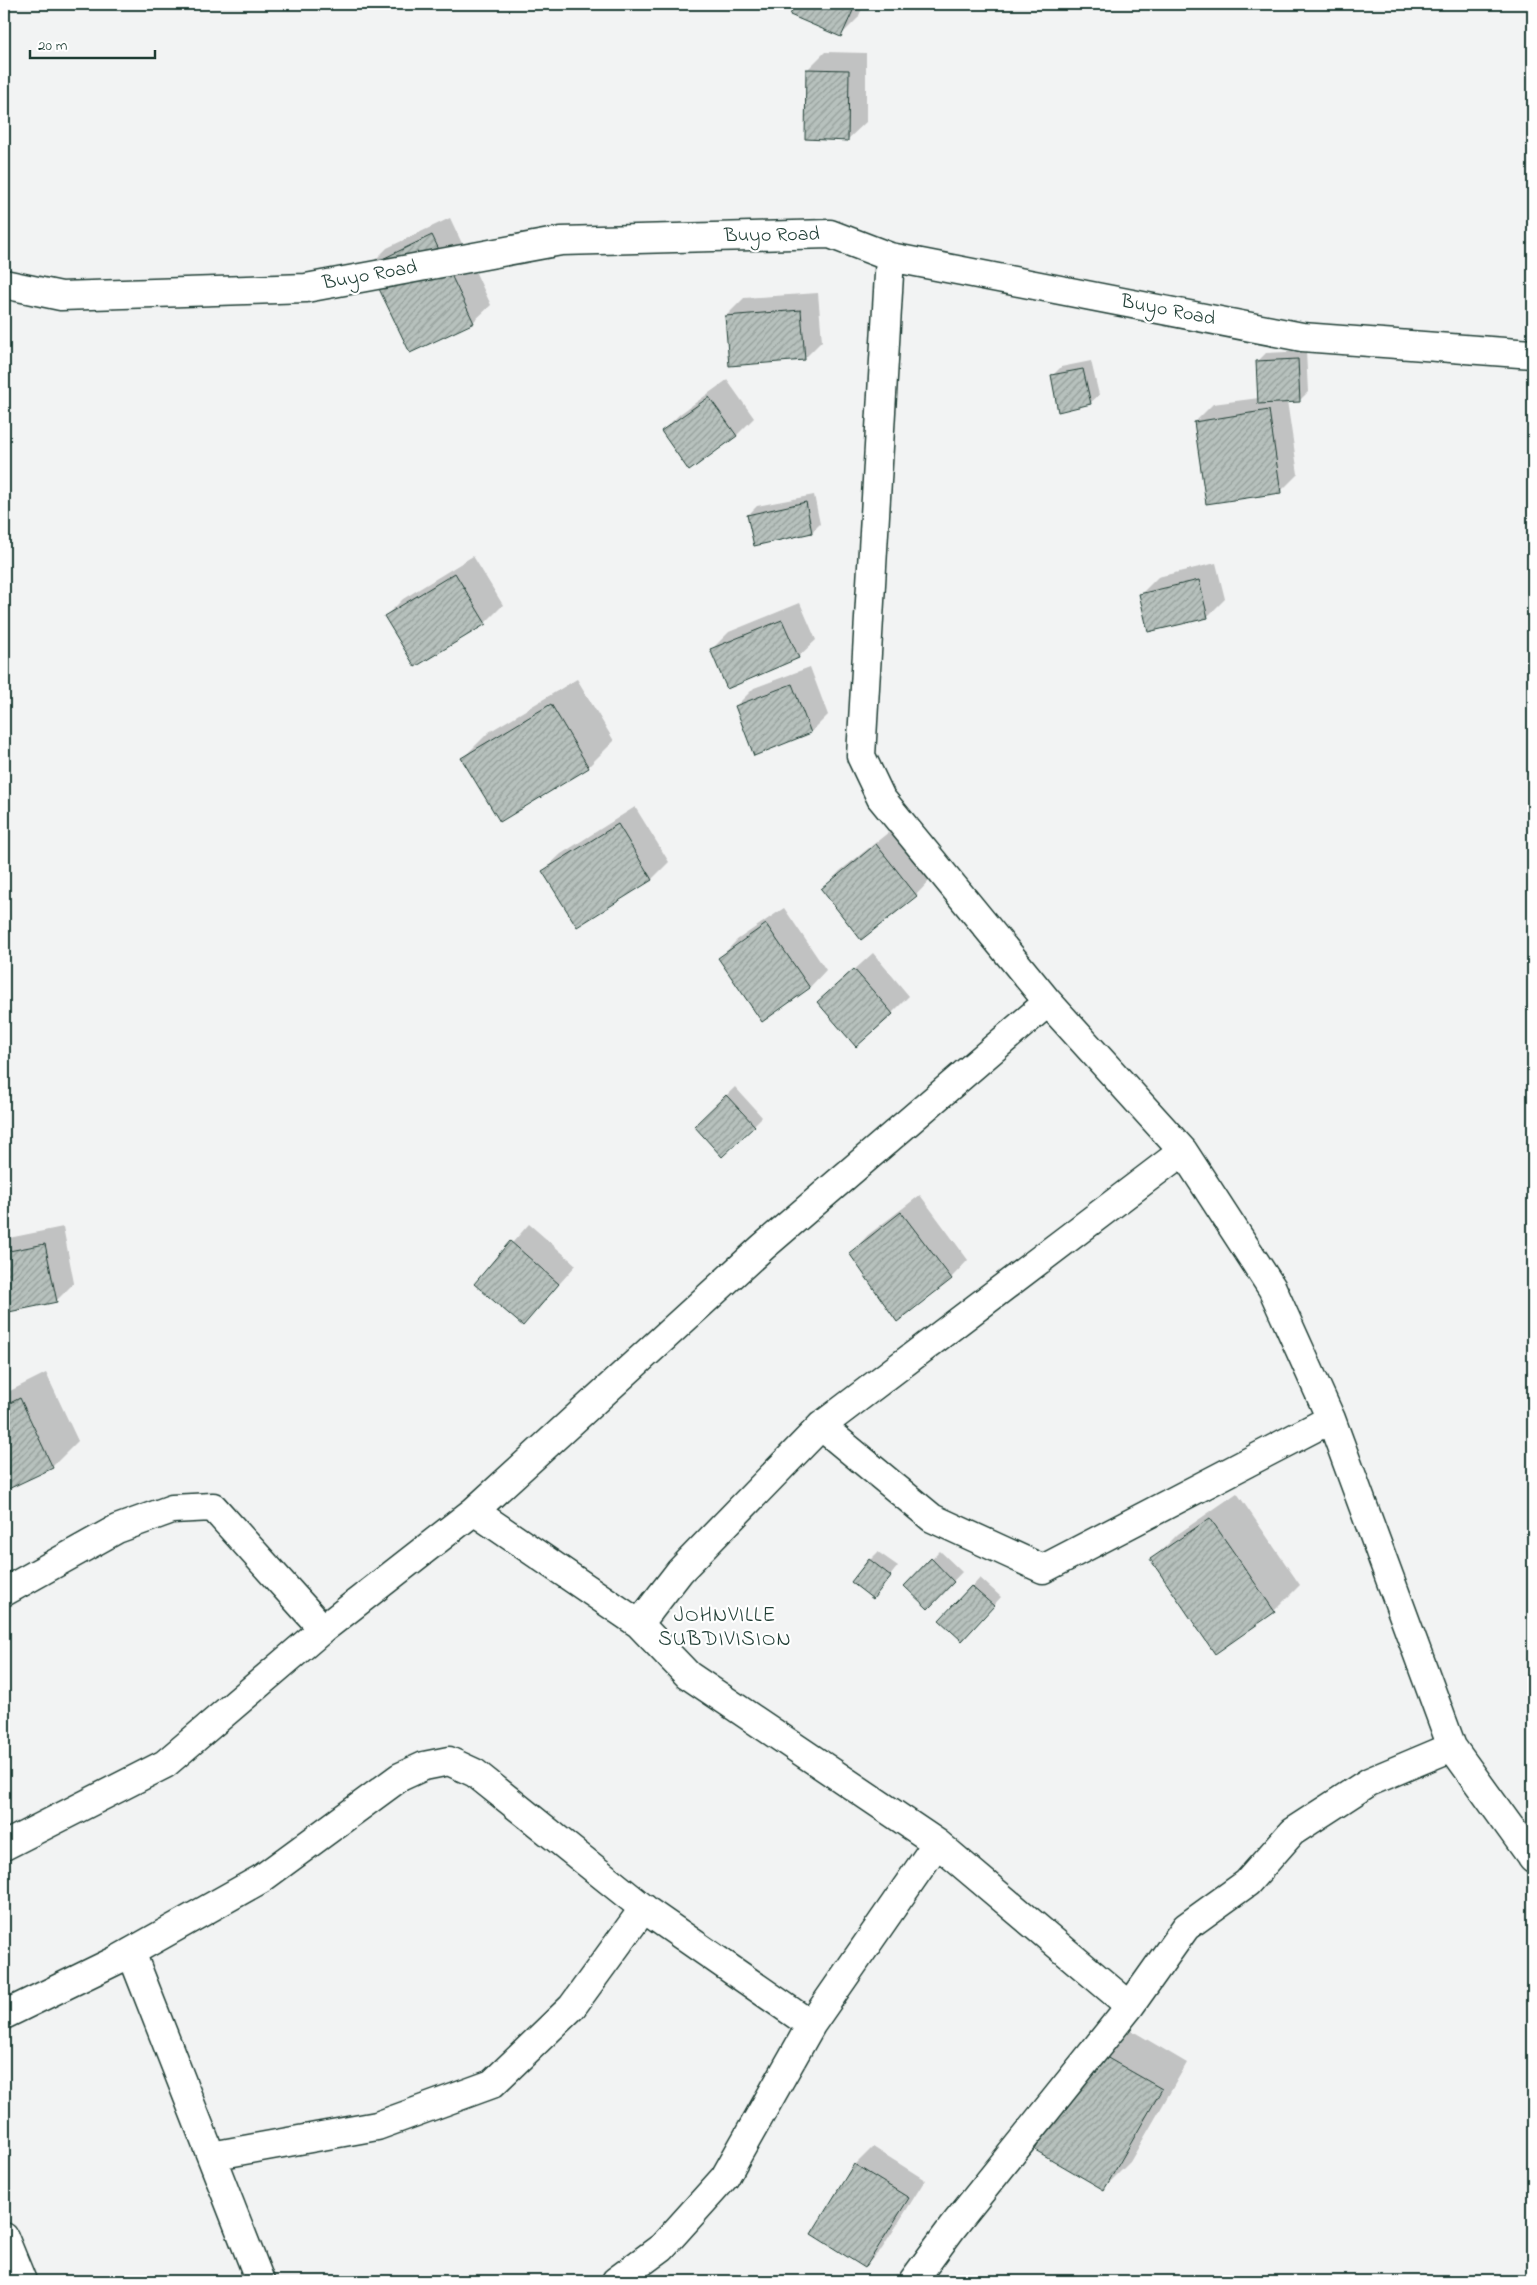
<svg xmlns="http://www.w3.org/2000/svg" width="1537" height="2285" viewBox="0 0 1537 2285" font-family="'Indie Flower',sans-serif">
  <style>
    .shadow { fill: #0003 }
    .building { fill: url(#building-hatch); stroke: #1f3d34 }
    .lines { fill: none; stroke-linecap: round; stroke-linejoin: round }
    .minor-casing { stroke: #1f3d34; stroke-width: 31 }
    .minor { stroke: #fff; stroke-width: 28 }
    .labels { text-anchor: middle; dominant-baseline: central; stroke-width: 4.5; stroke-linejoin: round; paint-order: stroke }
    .street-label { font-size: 20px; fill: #1f3d34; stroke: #fff }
    .neighbourhood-label { font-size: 21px; letter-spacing: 1px; fill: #1f3d34; stroke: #fff }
  </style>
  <defs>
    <pattern id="building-hatch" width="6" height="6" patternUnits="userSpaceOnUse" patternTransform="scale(1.25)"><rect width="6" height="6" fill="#b7c1bd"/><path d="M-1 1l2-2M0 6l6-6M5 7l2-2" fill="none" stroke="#949e9a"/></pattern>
  </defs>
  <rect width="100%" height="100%" fill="#f2f3f3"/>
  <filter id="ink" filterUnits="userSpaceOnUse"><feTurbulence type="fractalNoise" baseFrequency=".02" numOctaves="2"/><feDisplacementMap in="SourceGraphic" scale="10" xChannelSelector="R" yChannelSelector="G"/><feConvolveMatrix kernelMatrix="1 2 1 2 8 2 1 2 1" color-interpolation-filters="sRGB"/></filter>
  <g filter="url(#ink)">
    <path class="shadow" d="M796,4H864L858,18L841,35L792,14Z
      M825,52L866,53V122L848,139L807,70Z
      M450,218L491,305L473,322L369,266L387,248Z
      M818,293L822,341L805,358L726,316L744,298Z
      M1306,351L1308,392L1300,400L1287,401L1298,474L1280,492L1195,422L1213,404L1259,398L1257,362L1266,353Z
      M1091,361L1099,395L1090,403L1052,376L1061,367Z
      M727,380L754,418L737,435L689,469L662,431L680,414Z
      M814,495L820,524L812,532L748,515L757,506Z
      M473,556L503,605L485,623L386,616L403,599Z
      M1216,563L1225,599L1207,617L1140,595L1158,577Z
      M800,603L816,640L798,657L711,650L729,632Z
      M810,667L828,715L811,732L736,706L754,688Z
      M577,679L614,741L588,767L463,758L489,732Z
      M635,807L669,862L652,879L543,871L561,854Z
      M894,828L933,877L916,895L823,889L840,871Z
      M784,908L826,970L809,988L720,958L737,940Z
      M873,953L909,996L892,1013L819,1002Z
      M735,1087L762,1117L754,1125L695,1126Z
      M920,1195L968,1260L951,1278L851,1253L868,1235Z
      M529,1224L576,1265L523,1325L476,1284Z
      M63,1227L74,1283L57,1300L4,1311V1239Z
      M46,1373L78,1441L52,1467L4,1490V1394Z
      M1237,1493L1300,1585L1274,1611L1152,1560L1178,1534Z
      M940,1551L962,1572L928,1607L906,1586Z
      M878,1552L898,1566L873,1597L870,1560Z
      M980,1578L1001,1597L971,1630L972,1587Z
      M1119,2023L1187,2063L1130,2162L1104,2188L1036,2149Z
      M873,2147L925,2180L882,2249L865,2266L855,2165Z
      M4,2222L32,2281H4Z"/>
    <path class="building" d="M795,4H856L841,37L790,15Z
      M806,69L849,70L848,141L805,139Z
      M432,235L474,323L410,353L368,266Z
      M801,310L805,360L729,366L725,316Z
      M1298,359L1300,402L1258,404L1256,361Z
      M1083,369L1091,404L1058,412L1051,375Z
      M709,397L737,436L689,471L661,431Z
      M1269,410L1281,493L1206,504L1194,422Z
      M806,502L812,533L754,546L747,515Z
      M455,573L486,624L415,667L384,616Z
      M1199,580L1208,618L1148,632L1139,594Z
      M782,620L799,658L727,689L710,649Z
      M792,684L811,733L754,756L735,706Z
      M551,704L589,768L500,822L461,758Z
      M618,824L652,880L577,927L542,871Z
      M876,844L917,896L861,940L821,889Z
      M766,924L810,988L762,1022L718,958Z
      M854,969L893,1014L856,1047L817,1002Z
      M726,1095L755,1126L722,1157L694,1126Z
      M901,1212L952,1279L897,1322L849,1253Z
      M510,1241L559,1284L523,1326L474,1284Z
      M45,1244L57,1302L4,1313V1252Z
      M20,1398L53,1468L4,1491V1406Z
      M1210,1518L1275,1612L1215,1654L1150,1559Z
      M931,1558L954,1582L928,1609L904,1586Z
      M869,1559L891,1576L873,1599L851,1582Z
      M971,1586L994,1606L962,1641L939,1620Z
      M1092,2049L1162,2089L1104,2190L1035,2150Z
      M854,2164L909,2198L865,2268L811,2234Z"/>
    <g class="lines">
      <defs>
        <path id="minor" d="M890,257L861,756L881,798L1048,1002L1183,1151L1272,1288L1331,1419L1452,1747L1533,1859
          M4,284L61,296L306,288L561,241L830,234L890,257L1302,337L1533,354
          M821,1426L932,1518L1043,1569L1331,1419
          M474,1511L639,1624L688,1675L937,1843L1130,2006
          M4,1592L117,1529L172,1509L213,1507L323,1629
          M639,1624L680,1571L821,1426L1183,1151
          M4,1846L165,1764L323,1629L474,1511L763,1247L1048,1002
          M131,1952L260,2281
          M4,2015L117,1960L261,1879L400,1777L424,1766L449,1761L475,1773L647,1911L811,2025L937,1843
          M211,2156L377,2126L492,2084L572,2007L644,1908
          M4,2237L22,2281
          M616,2281L662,2247L725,2177L811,2025
          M913,2281L952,2228L1130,2006L1186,1927L1247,1883L1292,1832L1369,1782L1452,1747"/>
      </defs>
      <use href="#minor" class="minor-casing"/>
      <use href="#minor" class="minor"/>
    </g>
  </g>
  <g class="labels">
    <g class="street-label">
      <text transform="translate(772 236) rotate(-1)">Buyo Road</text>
      <text transform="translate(370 276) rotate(-10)">Buyo Road</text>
      <text transform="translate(1168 311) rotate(11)">Buyo Road</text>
    </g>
    <g class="neighbourhood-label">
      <text x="725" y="1616">JOHNVILLE<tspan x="725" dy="24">SUBDIVISION</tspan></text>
    </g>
  </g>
  <rect width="1537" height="2285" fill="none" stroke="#fff" stroke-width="20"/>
  <rect x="10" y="10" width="1517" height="2265" fill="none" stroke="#1f3d34" stroke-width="2" filter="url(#ink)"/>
  <path d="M30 50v8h125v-8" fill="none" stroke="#1f3d34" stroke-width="2.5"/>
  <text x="38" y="50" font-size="15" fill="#1f3d34" stroke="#ffffff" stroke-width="4" paint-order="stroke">20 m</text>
</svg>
